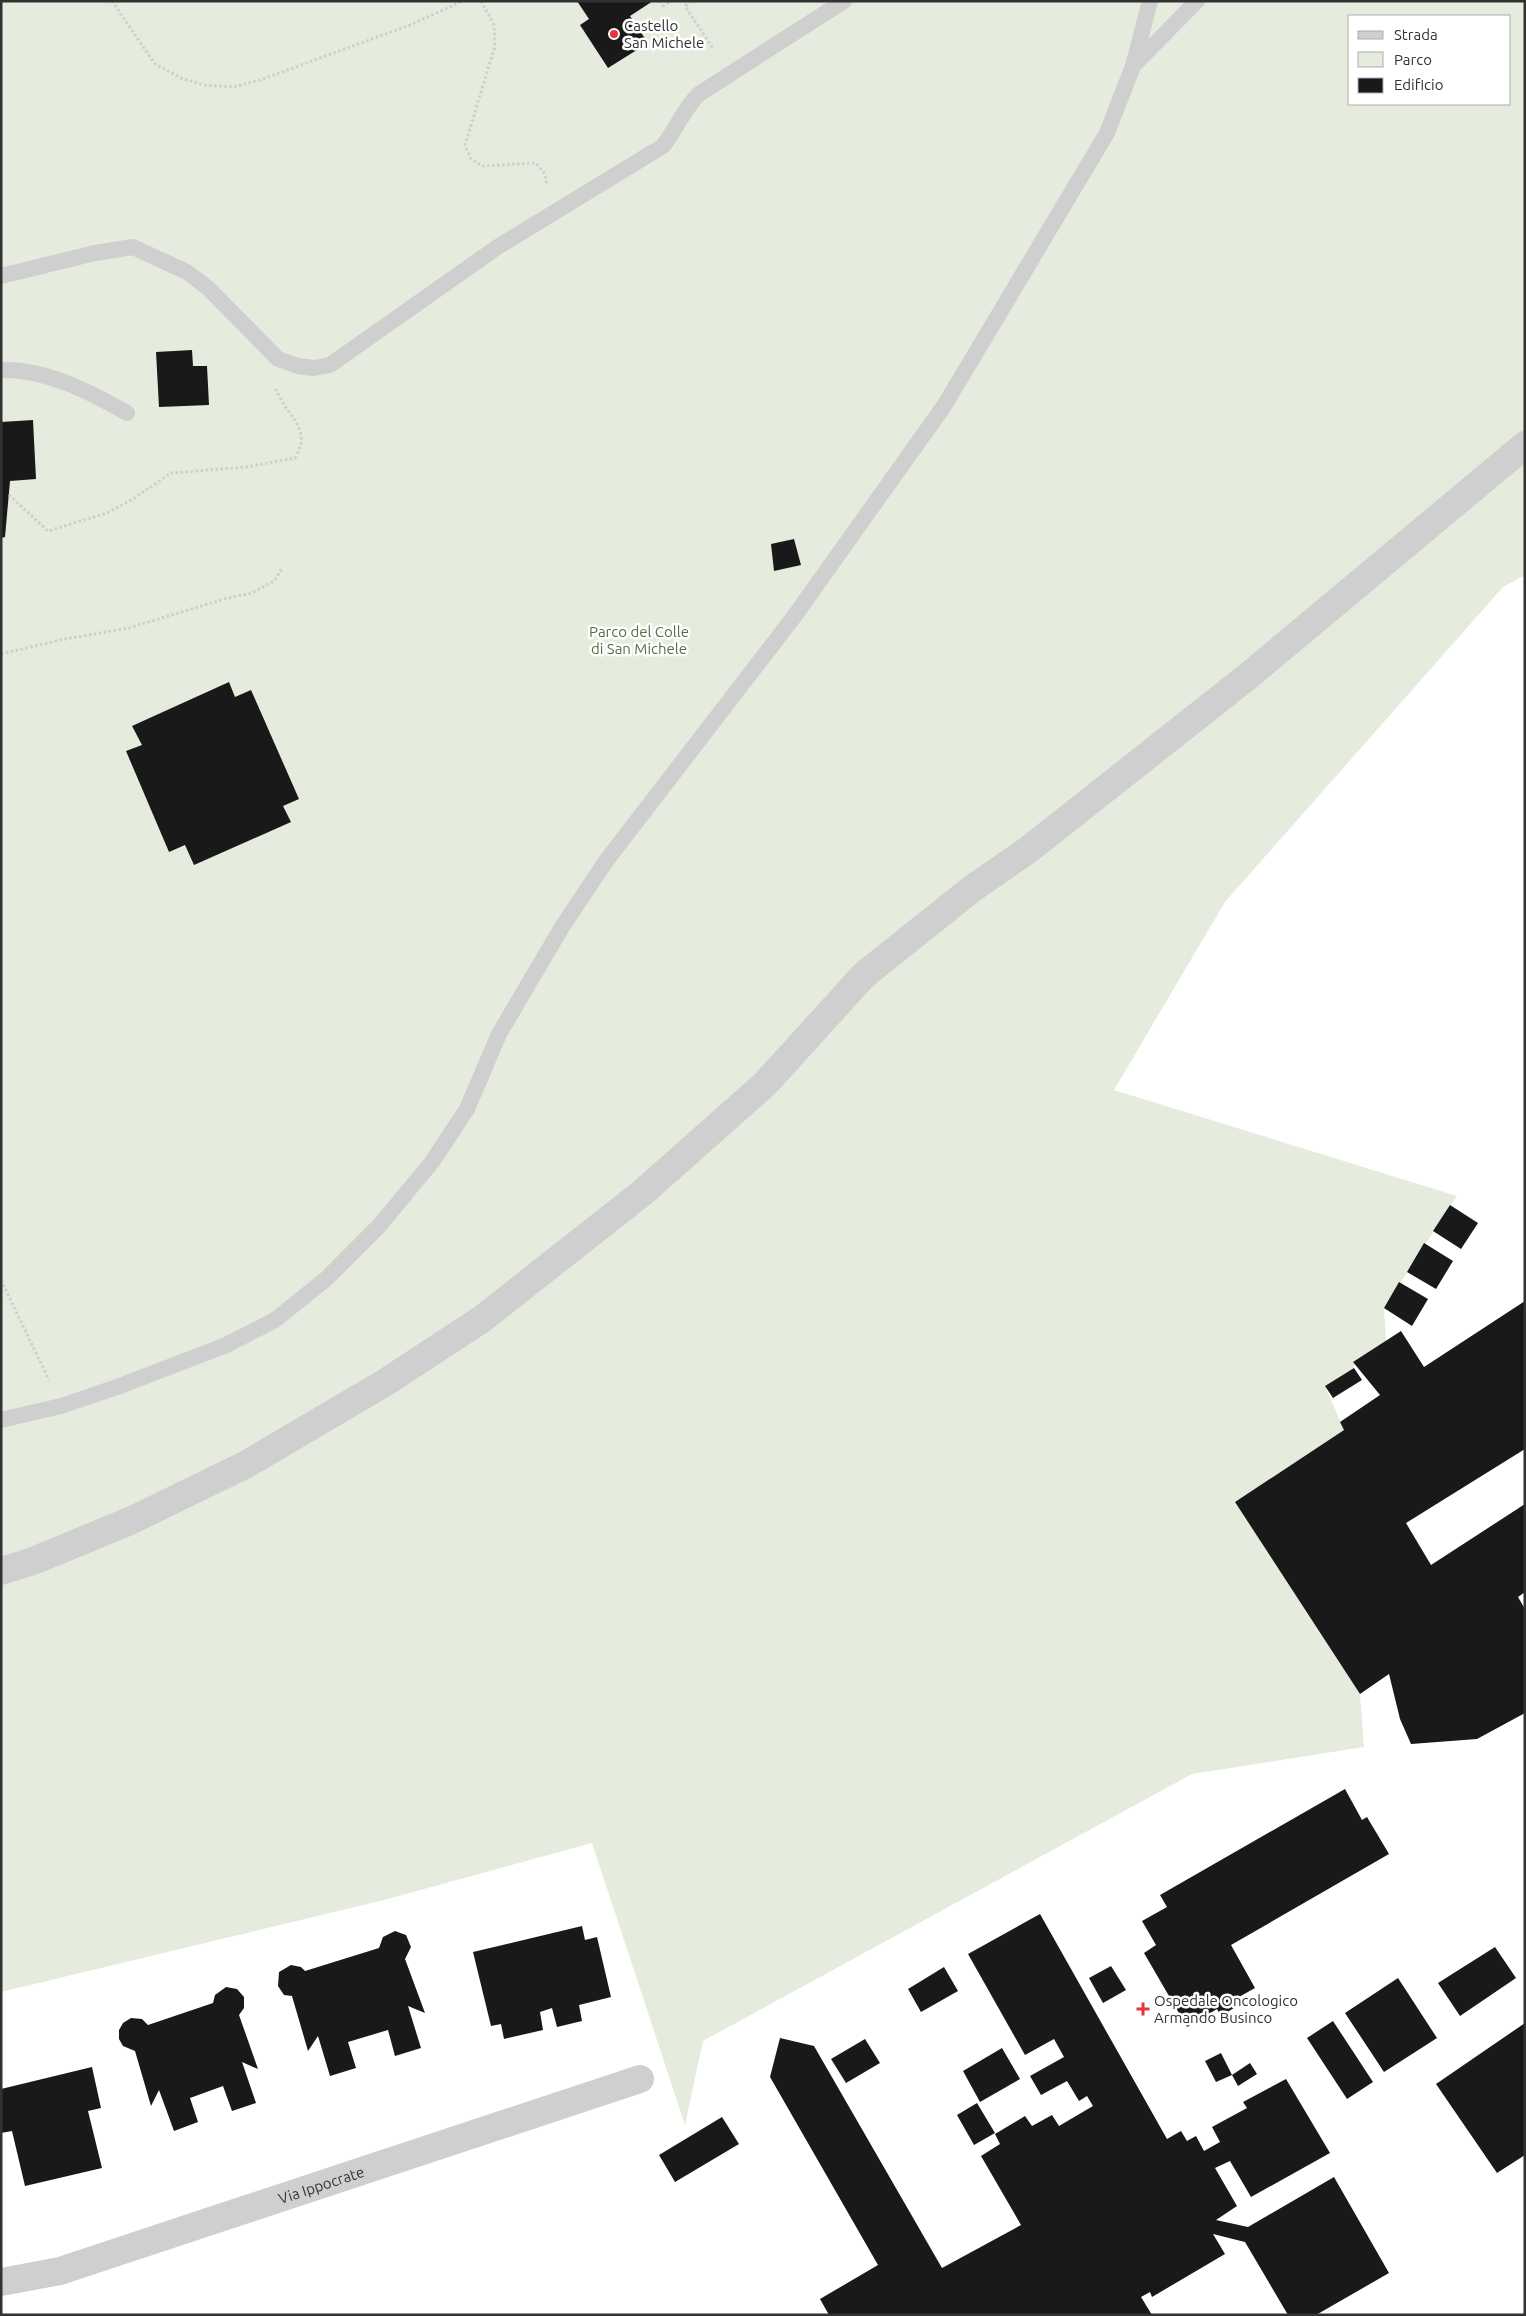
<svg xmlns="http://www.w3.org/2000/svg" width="1526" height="2316" viewBox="0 0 1526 2316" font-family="Ubuntu,sans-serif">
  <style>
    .green { fill: #e5ecde; fill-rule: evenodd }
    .building { fill: #191919 }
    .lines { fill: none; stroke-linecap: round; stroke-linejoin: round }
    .path { stroke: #cfcfcf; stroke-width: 3; stroke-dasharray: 2.5 2.5; stroke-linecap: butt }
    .lane { stroke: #cfcfcf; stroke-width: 16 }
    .street { stroke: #cfcfcf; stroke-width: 28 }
    .poi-dot { fill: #e9343e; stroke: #fff; stroke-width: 2 }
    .labels { text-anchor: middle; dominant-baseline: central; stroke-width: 5; stroke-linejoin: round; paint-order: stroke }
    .poi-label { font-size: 15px; fill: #323232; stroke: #fff; text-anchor: start }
    .park-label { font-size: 15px; fill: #54703e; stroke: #fff }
    .street-label { font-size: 15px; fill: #323232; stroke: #fff }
  </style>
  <rect width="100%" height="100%" fill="#fff"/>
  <path class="green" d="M1,1H1525V575L1503,587L1225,902L1114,1090L1457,1196L1384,1308L1386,1341L1354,1362V1368L1325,1386L1344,1430L1235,1502L1360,1694L1364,1747L1192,1774L703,2041L685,2125L592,1843L384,1900L1,1992ZM1350,16H1510V104H1350Z"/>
  <path class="building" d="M577,1H653L630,16L648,43L608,68L580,25L589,19Z
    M192,350L193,366H207L209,405L159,407L156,352Z
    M33,420L36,479L10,481L5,537L1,538V422Z
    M794,539L801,565L774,571L771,544Z
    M229,682L235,697L251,690L299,799L283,806L291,822L194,865L185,845L169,852L126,751L142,745L132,726Z
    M1450,1205L1478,1223L1461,1249L1433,1231Z
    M1424,1243L1453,1261L1436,1289L1407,1272Z
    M1399,1282L1428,1299L1412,1326L1384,1308Z
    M1525,1301V1449L1406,1523L1431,1565L1525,1504V1592L1518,1597L1525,1609V1713L1477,1739L1411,1744L1400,1719L1389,1674L1360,1694L1235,1502L1341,1432L1344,1430L1340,1422L1380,1395L1353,1362L1401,1331L1424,1367Z
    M1354,1368L1362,1380L1333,1398L1325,1386Z
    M1345,1789L1362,1820L1367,1817L1389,1854L1231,1945L1255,1988L1230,2002L1234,2008L1221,2016L1217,2009L1187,2027L1144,1953L1156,1945L1142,1921L1167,1907L1160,1895Z
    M1040,1914L1167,2139L1181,2131L1187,2141L1196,2136L1204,2151L1220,2142L1212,2127L1247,2108L1243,2102L1286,2079L1330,2153L1251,2197L1230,2161L1215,2168L1237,2206L1216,2220L1248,2227L1334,2177L1389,2273L1316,2315H1288L1245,2242L1213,2234L1225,2254L1152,2297L1150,2292L1141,2297L1152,2315H829L820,2299L878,2265L770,2077L780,2038L814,2046L942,2268L1021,2225L981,2156L1000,2144L995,2134L1025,2116L1032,2126L1052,2115L1059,2126L1093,2106L1087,2096L1079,2101L1067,2081L1041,2095L1030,2076L1064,2057L1054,2039L1025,2055L968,1954Z
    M582,1926L585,1940L597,1937L611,1997L579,2005L582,2021L557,2027L552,2008L540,2012L543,2030L504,2039L501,2024L491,2026L473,1952Z
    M395,1931L406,1935L411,1947L405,1959L425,2013L408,2006L421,2048L395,2056L388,2030L348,2042L356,2068L330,2076L318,2036L308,2051L292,1996L284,1995L278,1986L279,1972L291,1965L301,1967L305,1971L379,1948L383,1937Z
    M1495,1947L1516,1978L1460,2016L1438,1983Z
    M1111,1966L1126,1990L1103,2003L1089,1978Z
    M944,1967L958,1991L921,2012L908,1989Z
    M1398,1978L1437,2038L1384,2072L1345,2013Z
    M226,1987L237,1989L244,1997V2008L239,2015L258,2069L242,2062L256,2103L232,2111L223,2086L190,2098L198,2122L174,2131L159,2090L151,2106L135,2051L123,2046L119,2039V2030L123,2023L131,2018L142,2019L148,2025L213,2003L215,1995Z
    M1333,2021L1373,2082L1347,2099L1307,2038Z
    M1525,2023V2155L1497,2173L1436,2084Z
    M865,2039L880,2063L846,2083L831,2059Z
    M1002,2048L1020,2079L980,2102L963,2071Z
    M1221,2053L1232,2075L1216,2082L1205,2061Z
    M1250,2063L1257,2074L1238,2086L1232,2075Z
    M92,2067L101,2108L88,2111L102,2168L25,2186L12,2131L1,2133V2089Z
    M977,2103L995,2133L974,2145L957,2115Z
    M722,2117L739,2144L675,2182L659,2155Z"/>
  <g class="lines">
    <path class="path" d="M112,1L155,64L181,78L204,85L234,87L260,80L410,25L463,1
      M481,1L494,25L495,46L465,145L471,159L483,166L536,163L545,174L547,185
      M660,1L663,6L672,1
      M691,1L685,6L714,50
      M9,495L48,531L107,513L133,499L171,473L246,467L295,458C313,427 287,418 276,389
      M1,654L60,640L129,628L224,599L252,593L274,581L283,567
      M1,1280L49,1380"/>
    <path class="lane" d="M1135,64L1197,1
      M1,276L95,253L133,247L187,272L208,288L278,359L298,366L314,368L330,365L496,248L663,146C677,128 683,110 699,94L844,1
      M1,370C44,368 90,392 127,413
      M1,1420L61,1406L117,1387L224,1346L275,1320L326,1279L379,1226L432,1162L467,1109L499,1034L562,927L606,861L793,618L944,406L1107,133L1133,66L1150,1"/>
    <g class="street">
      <path d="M1,1571L33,1561L130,1521L247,1464L386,1382L482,1319L642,1193L765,1084L864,975L973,888L1028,850L1247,677L1525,445"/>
      <path id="s1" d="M1,2282L60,2271L640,2079"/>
    </g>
  </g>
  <g class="poi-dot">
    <circle cx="614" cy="34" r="5"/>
    <path d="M1140.5 2001.5h5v5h5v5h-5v5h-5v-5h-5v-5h5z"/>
  </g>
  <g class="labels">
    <g class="poi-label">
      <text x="624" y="25">Castello<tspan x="624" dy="17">San Michele</tspan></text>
      <text x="1154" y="2000">Ospedale Oncologico<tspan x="1154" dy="17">Armando Businco</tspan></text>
    </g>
    <g class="park-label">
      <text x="639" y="631">Parco del Colle<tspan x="639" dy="17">di San Michele</tspan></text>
    </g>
    <g class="street-label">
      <text stroke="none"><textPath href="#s1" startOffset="335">Via Ippocrate</textPath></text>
    </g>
  </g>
  <rect width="1526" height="2316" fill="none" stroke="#323232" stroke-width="5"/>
  <rect x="1348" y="15" width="162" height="90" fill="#ffffff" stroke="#adadad"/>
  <rect x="1358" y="31" width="25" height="8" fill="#cfcfcf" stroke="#adadad"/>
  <text x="1394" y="40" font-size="15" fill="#323232">Strada</text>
  <rect x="1358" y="52" width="25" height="15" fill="#e5ecde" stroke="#adadad"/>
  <text x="1394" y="65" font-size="15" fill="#323232">Parco</text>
  <rect x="1358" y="78" width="25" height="15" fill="#191919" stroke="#adadad"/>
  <text x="1394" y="90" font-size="15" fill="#323232">Edificio</text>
</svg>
